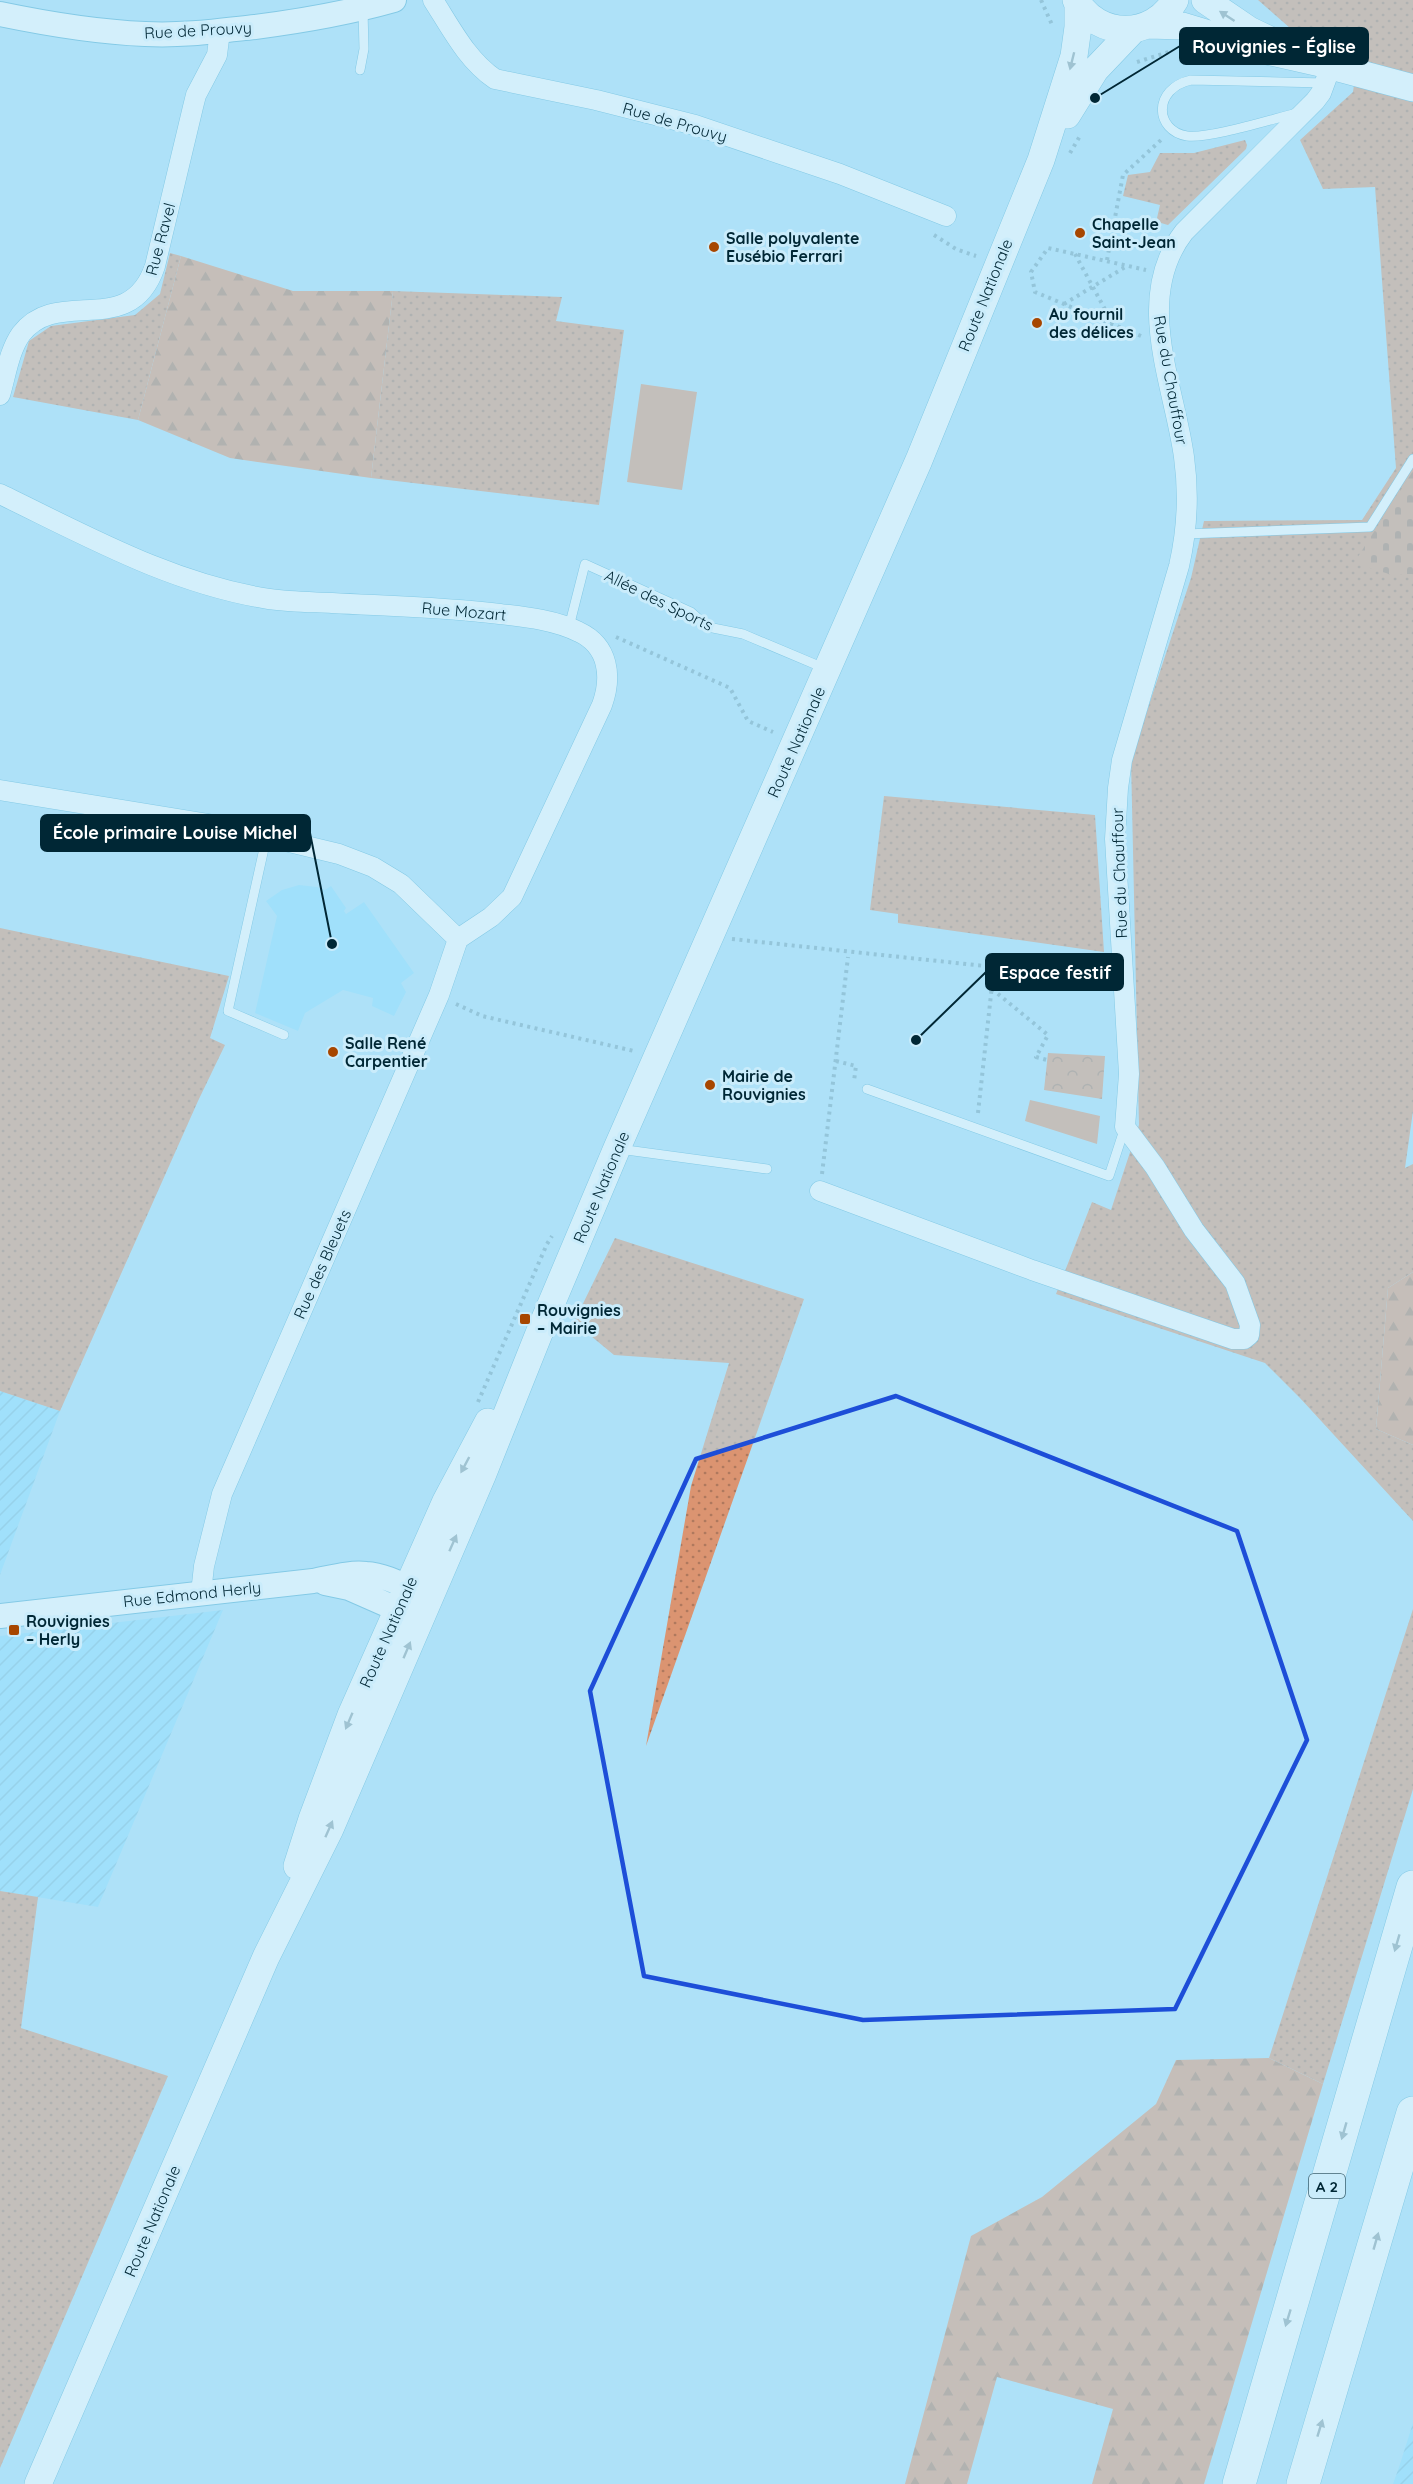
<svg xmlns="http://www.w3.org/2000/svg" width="1413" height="2484" viewBox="0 0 1413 2484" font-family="Quicksand,sans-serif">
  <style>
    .built { fill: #8fddfe }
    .industrial { fill: url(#industrial-furrows) }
    .grass { fill: url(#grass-dots) }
    .forest { fill: url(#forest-firs) }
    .cemetery { fill: url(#cemetery-stones) }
    .park { fill: url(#park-crowns) }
    .pitch { fill: #db9471 }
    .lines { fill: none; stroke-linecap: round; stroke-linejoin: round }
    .service-casing { stroke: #50acd0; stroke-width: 10 }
    .minor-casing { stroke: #50acd0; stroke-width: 21 }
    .tertiary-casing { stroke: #50acd0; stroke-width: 26 }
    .secondary-casing { stroke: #50acd0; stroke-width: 28 }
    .motorway-casing { stroke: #50acd0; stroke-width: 34 }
    .path { stroke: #73a2b6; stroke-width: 4; stroke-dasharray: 3 4.5; stroke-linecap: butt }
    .service { stroke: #fff; stroke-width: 9 }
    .minor { stroke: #fff; stroke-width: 20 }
    .tertiary { stroke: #fff; stroke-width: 24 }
    .secondary { stroke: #fff; stroke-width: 27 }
    .motorway { stroke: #fff; stroke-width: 33 }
    .oneway { fill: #8c9ea4 }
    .marked { fill: none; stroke: #1d4ed8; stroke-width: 4.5; stroke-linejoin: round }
    .poi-dot { fill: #a74600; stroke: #caecfb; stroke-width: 2 }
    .labels { text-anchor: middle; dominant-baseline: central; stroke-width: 6; stroke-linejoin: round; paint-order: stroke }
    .shield { fill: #caecfb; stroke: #3d6270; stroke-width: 1.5 }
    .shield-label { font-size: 15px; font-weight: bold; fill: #002735 }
    .street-label { font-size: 16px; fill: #002735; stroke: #caecfb }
    .poi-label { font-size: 16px; font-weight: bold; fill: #002735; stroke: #caecfb; text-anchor: start }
    .leader { fill: none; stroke: #002735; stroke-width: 2 }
    .callout-dot { fill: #002735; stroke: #caecfb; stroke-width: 2 }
    .callout { fill: #002735; stroke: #002735; stroke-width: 2 }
    .callout-label { font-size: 18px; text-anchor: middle; font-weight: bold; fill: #fff }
  </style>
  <defs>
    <pattern id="industrial-furrows" width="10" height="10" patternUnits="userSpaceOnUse" patternTransform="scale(1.5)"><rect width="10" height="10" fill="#8fddfe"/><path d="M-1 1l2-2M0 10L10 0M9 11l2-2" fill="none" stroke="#7abeda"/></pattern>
    <pattern id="grass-dots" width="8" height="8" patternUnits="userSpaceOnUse" patternTransform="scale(1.5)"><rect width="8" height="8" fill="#db9471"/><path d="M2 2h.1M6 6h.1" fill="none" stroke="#af795e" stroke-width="1.8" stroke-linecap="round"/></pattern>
    <pattern id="forest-firs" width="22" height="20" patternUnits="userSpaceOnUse" patternTransform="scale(1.5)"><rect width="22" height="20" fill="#e0936d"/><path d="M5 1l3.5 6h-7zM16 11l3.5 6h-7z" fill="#b3785a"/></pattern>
    <pattern id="cemetery-stones" width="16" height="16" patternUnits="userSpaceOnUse" patternTransform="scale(1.5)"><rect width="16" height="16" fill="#db9471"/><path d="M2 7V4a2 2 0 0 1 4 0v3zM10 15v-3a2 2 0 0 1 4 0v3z" fill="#af795e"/></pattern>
    <pattern id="park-crowns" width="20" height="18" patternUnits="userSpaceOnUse" patternTransform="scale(1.5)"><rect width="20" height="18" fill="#db9471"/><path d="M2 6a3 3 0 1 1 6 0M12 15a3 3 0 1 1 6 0" fill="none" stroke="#af795e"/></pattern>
  </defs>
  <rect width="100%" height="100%" fill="#aee1f8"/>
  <path class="built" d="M299,885L317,887L325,890L331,886L346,908L344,911L346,914L364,902L414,973L401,983L406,992L394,1016L372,1006L373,998L343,990L305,1013L298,1031L255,1013L277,916L266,901L282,890Z"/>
  <path class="industrial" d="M0,1391L60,1411L0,1575Z
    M223,1610L98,1907L0,1891V1636Z
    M1413,2423V2484H1393L1399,2467Z"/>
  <path class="grass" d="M1258,0H1413V1111L1405,1168L1413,1164V1272L1388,1288L1376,1429L1413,1445V1521L1300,1398L1265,1363L1056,1294L1092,1202L1111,1210L1139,1125L1131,759L1191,578L1204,521L1362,520L1396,468L1375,187L1323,189L1300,140L1353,92L1359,47L1290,28Z
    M1245,140L1247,145L1246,149L1168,225L1161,223L1157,218L1160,205L1123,196L1128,175L1150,172L1160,153H1194Z
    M170,253L181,256L138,420L13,397L29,341L51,326L135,315L160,294Z
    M393,291L562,297L556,321L624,330L599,505L371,478Z
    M884,796L1095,815L1104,952L898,923V914L870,910Z
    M0,928L229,976L210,1038L225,1045L198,1101L60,1411L0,1391Z
    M615,1238L804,1299L646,1746L691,1486L729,1363L614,1355L574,1322Z
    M1413,1609V1789L1323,2084L1269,2058Z
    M0,1891L38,1897L21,2028L168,2076L0,2468Z"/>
  <path class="forest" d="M181,256L293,291H393L371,478L230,458L138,420Z
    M1413,1272V1445L1376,1429L1388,1288Z
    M1269,2058L1323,2084L1204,2484H1092L1113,2409L997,2377L967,2484H905L971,2236L1042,2197L1156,2104L1176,2060Z"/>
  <path class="cemetery" d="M1413,471V574H1389L1354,563Z"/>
  <path class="park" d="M1048,1053L1105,1056L1102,1099L1044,1090Z"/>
  <path class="pitch" d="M641,384L697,392L682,490L627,482Z
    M1030,1100L1100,1116L1097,1144L1025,1121Z"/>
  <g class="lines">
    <defs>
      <path id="service" d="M360,70L364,49L363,10
        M1297,113C1272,119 1209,139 1187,136C1155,131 1152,89 1191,80L1325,83
        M1185,534L1370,527L1413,459
        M569,627L585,564L691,612L708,627L743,634L824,668
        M267,835L228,1011L284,1035
        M867,1089L1109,1176L1125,1127
        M619,1149L767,1169"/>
      <path id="minor" d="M433,0C451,28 467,60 495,79L596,100L695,125L840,174L946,216
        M0,395C6,375 9,351 21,334C58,285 130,341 155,266L193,107L196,95L217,55L220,31
        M0,494C87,536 172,584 269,599C290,602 311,602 332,603C388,606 444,607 500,614C526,617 555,620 579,632C609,646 612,677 602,705L512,897L491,917L458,939
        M0,790L227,827L339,854L373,867L401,884L458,939
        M820,1191L1032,1270L1233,1339H1244L1249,1335L1250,1325L1235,1283L1194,1230L1155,1167L1125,1127L1129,1074L1115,839L1118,788L1122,760L1179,566C1187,531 1189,493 1184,457C1174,384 1133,298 1184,232L1315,101L1321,93L1331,66
        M201,1593L204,1566L222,1494L439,995L458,939"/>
      <path id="tertiary" d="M0,14C48,24 96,32 145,34C182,36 218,31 255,27C302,21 348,13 394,0
        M325,1583L349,1588L415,1617
        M0,1616L313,1581C330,1578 349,1572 366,1574C386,1575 406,1587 425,1595"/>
      <path id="secondary" d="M1076,0C1098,39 1153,39 1175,0
        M1205,0L1249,30L1274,42
        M1149,25L1182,26L1258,49L1316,62L1413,88
        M1067,115L1095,70L1134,29
        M297,1866L312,1819L351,1715L446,1501L488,1422
        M38,2484L266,1957L330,1829L482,1476L544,1321L617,1148L919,460L1041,160L1074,56L1078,27V3"/>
      <path id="motorway" d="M1239,2484L1413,1887
        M1303,2484L1413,2113"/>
    </defs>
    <use href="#service" class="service-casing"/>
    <use href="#minor" class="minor-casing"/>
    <use href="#tertiary" class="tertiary-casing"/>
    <use href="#secondary" class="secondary-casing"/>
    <use href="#motorway" class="motorway-casing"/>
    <path class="path" d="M1041,0L1053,27
      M1137,62L1172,51
      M1070,153L1080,136
      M934,235L956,249L976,256
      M1075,254L1114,326
      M1107,260L1123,175L1161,140
      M1064,304L1127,266
      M1141,336L1035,292L1031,272L1048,248L1146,270
      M616,637L730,688L748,721L773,732
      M732,939L994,967L1103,983
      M992,989L1048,1035L1036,1057L1047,1060
      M456,1004L482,1016L634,1051
      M836,1061L856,1066L854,1081
      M978,1113L994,967
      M822,1174L848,957
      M478,1402L547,1244L552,1236"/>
    <use href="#service" class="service"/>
    <use href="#minor" class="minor"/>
    <use href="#tertiary" class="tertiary"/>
    <use href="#secondary" class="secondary"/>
    <use href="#motorway" class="motorway"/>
  </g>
  <defs><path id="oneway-solid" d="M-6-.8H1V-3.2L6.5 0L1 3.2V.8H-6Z" transform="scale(1.5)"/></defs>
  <g class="oneway">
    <use href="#oneway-solid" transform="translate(1227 16) rotate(-147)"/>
    <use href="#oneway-solid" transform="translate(1072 61) rotate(104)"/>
    <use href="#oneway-solid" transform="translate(465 1465) rotate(118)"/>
    <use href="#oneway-solid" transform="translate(453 1543) rotate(-66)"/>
    <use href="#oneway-solid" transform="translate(407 1650) rotate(-67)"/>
    <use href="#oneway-solid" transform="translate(349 1721) rotate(113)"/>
    <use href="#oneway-solid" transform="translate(329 1829) rotate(-66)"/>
    <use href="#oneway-solid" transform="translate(1397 1943) rotate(106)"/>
    <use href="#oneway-solid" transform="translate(1344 2131) rotate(106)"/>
    <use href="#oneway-solid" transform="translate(1376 2241) rotate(-74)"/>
    <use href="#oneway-solid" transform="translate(1288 2318) rotate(107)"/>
    <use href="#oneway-solid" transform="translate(1320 2428) rotate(-73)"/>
  </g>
  <path d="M0 0H1413V2484H0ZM896,1396L1237,1531L1307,1740L1175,2009L863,2020L644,1976L590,1691L696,1459Z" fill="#aee1f8" fill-opacity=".55" fill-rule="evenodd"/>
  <path class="marked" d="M896,1396L1237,1531L1307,1740L1175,2009L863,2020L644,1976L590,1691L696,1459Z"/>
  <g class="poi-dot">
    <circle cx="1080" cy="233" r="6"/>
    <circle cx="714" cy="247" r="6"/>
    <circle cx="1037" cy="323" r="6"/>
    <circle cx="333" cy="1052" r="6"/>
    <circle cx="710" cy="1085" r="6"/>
    <rect x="519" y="1313" width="12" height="12" rx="3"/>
    <rect x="8" y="1624" width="12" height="12" rx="3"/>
  </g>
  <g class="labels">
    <rect class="shield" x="1309" y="2174" width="36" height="24" rx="4.5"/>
    <g class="shield-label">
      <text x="1327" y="2186">A 2</text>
    </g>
    <g class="street-label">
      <text transform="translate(198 30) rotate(-3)">Rue de Prouvy</text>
      <text transform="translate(675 122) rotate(16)">Rue de Prouvy</text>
      <text transform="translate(160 239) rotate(-75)">Rue Ravel</text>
      <text transform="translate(985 295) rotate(-68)">Route Nationale</text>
      <text transform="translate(1171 380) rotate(80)">Rue du Chauffour</text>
      <text transform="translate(659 600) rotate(26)">Allée des Sports</text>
      <text transform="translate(464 611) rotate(5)">Rue Mozart</text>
      <text transform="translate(796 742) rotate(-66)">Route Nationale</text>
      <text transform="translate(1119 873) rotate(-92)">Rue du Chauffour</text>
      <text transform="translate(601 1187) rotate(-67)">Route Nationale</text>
      <text transform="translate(322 1264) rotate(-66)">Rue des Bleuets</text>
      <text transform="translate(192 1594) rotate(-6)">Rue Edmond Herly</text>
      <text transform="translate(388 1632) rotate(-66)">Route Nationale</text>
      <text transform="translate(152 2221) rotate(-67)">Route Nationale</text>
    </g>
    <g class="poi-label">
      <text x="1092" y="224">Chapelle<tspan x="1092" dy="18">Saint-Jean</tspan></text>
      <text x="726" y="238">Salle polyvalente<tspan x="726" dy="18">Eusébio Ferrari</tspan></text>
      <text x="1049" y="314">Au fournil<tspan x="1049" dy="18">des délices</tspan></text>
      <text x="345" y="1043">Salle René<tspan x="345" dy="18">Carpentier</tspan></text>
      <text x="722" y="1076">Mairie de<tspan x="722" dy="18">Rouvignies</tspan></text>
      <text x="537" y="1310">Rouvignies<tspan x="537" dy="18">– Mairie</tspan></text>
      <text x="26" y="1621">Rouvignies<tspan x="26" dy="18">– Herly</tspan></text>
    </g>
  </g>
  <path class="leader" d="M1095 98L1180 46M332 944L310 833M916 1040L986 972"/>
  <g class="callout-dot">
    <circle cx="1095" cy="98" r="6"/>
    <circle cx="332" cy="944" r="6"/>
    <circle cx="916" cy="1040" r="6"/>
  </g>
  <g class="callout">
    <rect x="1180" y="28" width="188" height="36" rx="6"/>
    <rect x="41" y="815" width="269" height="36" rx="6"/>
    <rect x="986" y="954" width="137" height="36" rx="6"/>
  </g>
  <g class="callout-label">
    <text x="1274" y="53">Rouvignies – Église</text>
    <text x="175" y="839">École primaire Louise Michel</text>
    <text x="1055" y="979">Espace festif</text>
  </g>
</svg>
